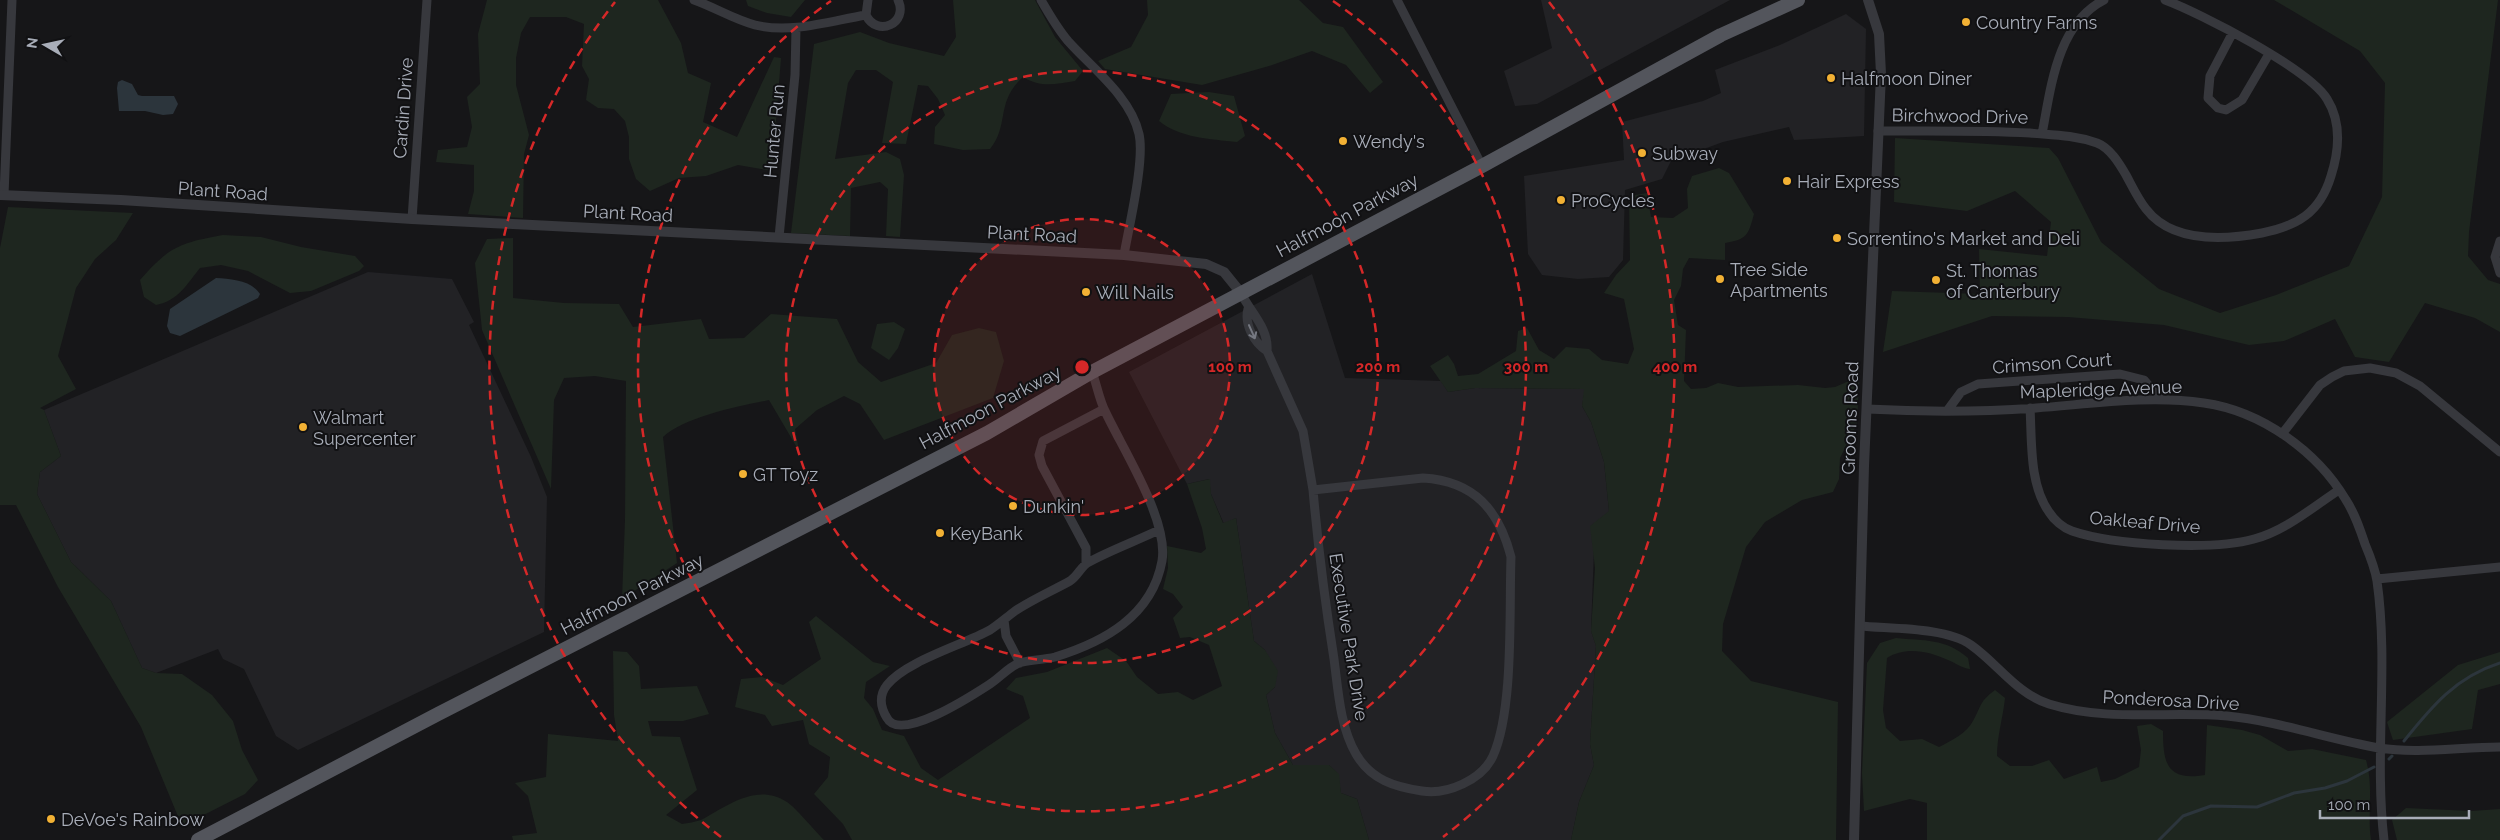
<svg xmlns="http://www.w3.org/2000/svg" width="2500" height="840" viewBox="0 0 2500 840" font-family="Raleway,sans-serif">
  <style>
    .built { fill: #222225 }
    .green { fill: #1e261f }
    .water { fill: #2c353c }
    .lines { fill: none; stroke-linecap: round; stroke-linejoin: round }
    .stream { stroke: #2c353c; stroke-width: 3 }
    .minor { stroke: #37383d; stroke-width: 9 }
    .tertiary { stroke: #37383d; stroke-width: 10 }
    .primary { stroke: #53555c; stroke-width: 14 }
    .oneway { stroke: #757881 }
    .ring { fill: none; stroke: #d62828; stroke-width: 2.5; stroke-dasharray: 9 6 }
    .poi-dot { fill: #f2b134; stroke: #111113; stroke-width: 2 }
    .labels { text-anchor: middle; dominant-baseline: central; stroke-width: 4; stroke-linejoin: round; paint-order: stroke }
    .poi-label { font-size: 18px; fill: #a8adb8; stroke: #111113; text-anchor: start }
    .street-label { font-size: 18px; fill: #a8adb8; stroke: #111113 }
    .centre { fill: #d62828; stroke: #111113; stroke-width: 2.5 }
    .ring-label { font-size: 15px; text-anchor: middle; font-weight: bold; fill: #d62828; stroke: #111113; stroke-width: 4; stroke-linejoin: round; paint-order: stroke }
  </style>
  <rect width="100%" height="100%" fill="#161618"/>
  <path class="built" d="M1541,0H1730L1537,104L1515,106L1504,71L1552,48Z
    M1846,14L1866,29L1864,136L1794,140L1789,127L1723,142L1671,161L1662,179L1625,190L1623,260L1609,277L1578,279L1542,275L1528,254L1524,176L1624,160L1622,122L1703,101L1721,93L1715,70L1780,45Z
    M368,272L452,279L474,322L469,325L531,457L547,497L544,632L298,750L276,736L244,669L223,659L218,649L156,673L142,668L111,601L71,562L37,494L40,472L61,456L44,410Z
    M1312,274L1345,378L1441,381L1448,392L1475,388L1585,389L1582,406L1591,422L1604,462L1609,511L1594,549L1591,631L1596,646L1590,744L1594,765L1579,802L1571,840H1369L1357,799L1341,793L1338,774L1329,765H1293L1275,733L1266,695L1275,687L1265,650L1254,641L1236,518L1224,524L1211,494L1209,479L1187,484L1129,372Z"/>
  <path class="green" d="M487,0H658L681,43L688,73L711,83L703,122L737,137L774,57L781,58L772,171L738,165L706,176L679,178L650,191L636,179L629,159V137L625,121L614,109L598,108L586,100L589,79L582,66L584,24L566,17H530L521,33L516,58V85L529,135L524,154L523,218L468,214L474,191V165L436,162L438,150L467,147L472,127L467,97L480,84L478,34Z
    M746,0H805L791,17L767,13L748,6Z
    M953,0H1035L1055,37L1083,71L1075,81C1054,84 1042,88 1023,77C995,102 1010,124 990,149L963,150L934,144L935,127L945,115L938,99L928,86L918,85L906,144L882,143L893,82L876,70H856L848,83L835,159L886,152L900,159L904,175L900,237L886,236L888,189L880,182L851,188L850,236L791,233L814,44L860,32L889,43L944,56L956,37Z
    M1147,0H1299L1323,23L1343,27L1383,82L1370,93L1346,65L1312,51L1269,66L1202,85L1105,69L1098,61L1131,47L1148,15Z
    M2274,0H2498L2469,232L2468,256L2488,280L2500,284V332L2475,318L2425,303L2389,362L2355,357L2335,319L2284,341L2249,345L2164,325L2068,317L1992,316L1883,352L1892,291L1980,294L1979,249L2047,256L2051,222L2015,191L1967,211L1894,202L1895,138L2049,148L2058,158L2101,242L2159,289L2220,313L2276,295L2349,266L2382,197L2385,83L2360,51Z
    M1209,92L1234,96L1245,136L1237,142C1210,139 1180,138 1159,121L1171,94Z
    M1719,168L1729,173L1754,214C1748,236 1747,239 1725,243V260L1689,258L1683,269L1681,286L1674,300L1678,325L1686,330L1684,381L1691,389L1706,388L1718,383L1738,387L1798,385L1825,388L1835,387L1856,378L1859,383L1857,424L1840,458L1839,479L1833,492L1802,500L1765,522L1746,547L1723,624L1722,651L1751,681L1838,702L1836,840H1571L1579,802L1594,765L1590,744L1596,646L1591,631L1595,568L1590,526L1609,511L1604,462L1591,422L1582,406L1584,389L1475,388L1448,392L1430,366L1448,355L1454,364L1458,376L1478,374L1516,351L1518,331L1527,328L1539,350L1554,359L1566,347L1589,349L1602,360L1628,364L1634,349L1624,299L1604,293L1616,275L1630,260L1629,196L1647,193L1651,217L1673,218L1688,208L1687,189L1692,176Z
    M8,207L133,213L116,240L95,259L76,288L58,356L76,389L40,408L44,410L61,456L40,472L37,494L71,562L111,601L142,668L156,673L182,674L212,695L233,721L242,750L258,780L245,794L182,826L141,727L58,587L16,505H0V248Z
    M223,235L261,237L301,247L355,256L364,266L359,271L311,291L290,293L248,271L221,265L200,268C187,284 178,301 156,305L144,297L140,280C169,247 179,243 223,235Z
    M513,238V298L564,303L619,304L633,327L701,319L709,339L744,338L771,314L837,319L858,362L881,382L936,363L952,335L979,328L996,332L1004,361L993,398L884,440L860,404L844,396L817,410L795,429L799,451L769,400C739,406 684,417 663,437L677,563L622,599L625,520L626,381L595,376L564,378L554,400L551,489L482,330L475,263L487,239Z
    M894,322L905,329L898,348L889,360L871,348L877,324Z
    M1210,479L1211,494L1223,523L1236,518L1254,641L1265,650L1278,671L1275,687L1266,695L1275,733L1293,765H1329L1339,774L1341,793L1357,799L1369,840H852L843,824L814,794L828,777L830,757L809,744L803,720L772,726L765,715L735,707L741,679L762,677L783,685L821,659L809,622L816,616L873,662L890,666L866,682L864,698L873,709L882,730L904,736L921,768L938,780L1030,718L1023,696L1006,689L1016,678L1047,672L1107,648L1126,661L1137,677L1158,694L1178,692L1193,700L1222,686L1209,645L1190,637L1180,638L1173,618L1183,607L1173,594L1163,589L1168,568L1167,546L1201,553L1206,549L1202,528L1187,484Z
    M1896,638C1924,641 1945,638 1968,658L1970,669C1961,668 1956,663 1948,660C1929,651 1905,646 1887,658L1883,710L1886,728L1900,741L1922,739L1939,747C1951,741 1967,733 1973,721C1982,705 1979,702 1995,690L2005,698C2003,718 1997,736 1997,756L2010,766H2032L2049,760L2064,779L2097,767L2101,782L2115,779L2139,767L2141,750L2137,726L2151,724L2163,731C2163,765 2168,781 2205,775L2207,725L2242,730L2260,735L2288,751L2312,749L2366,760C2374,787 2367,813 2371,840H1927V803L1910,799L1864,811L1862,773L1867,663L1880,643Z
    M613,651L627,652L639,666L641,689L697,686L709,714L683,721H648L652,736L680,737L697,790L666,815L682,824C688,823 695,822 701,820C726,807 756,782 787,802C795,807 815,831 824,840H513L512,836L537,833L528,796L515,783L546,777L548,734L618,741L614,715Z
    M2500,652V684L2478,690L2472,729L2393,740L2387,722L2458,665Z
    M2406,808L2471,811L2500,809V840H2397L2392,820Z"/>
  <path class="water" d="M122,80L132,84L138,95L142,96H174L178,104L173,114L163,115L145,111H119L117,88L118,82Z
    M216,278C231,279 251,280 260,294L258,298L180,336L170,333L167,326L170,309Z"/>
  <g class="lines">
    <path class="stream" d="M2404,741C2432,706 2456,677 2500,663
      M2389,759L2392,756
      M2159,840L2183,816L2211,806L2257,807L2294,793L2325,788L2347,781L2374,767"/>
    <path class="minor" d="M694,0C714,7 733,19 755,25C791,34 830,21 866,15
      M868,0L866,15C877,38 909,23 898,0
      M1041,0C1049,14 1057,28 1068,41C1092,68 1131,97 1139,134C1145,160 1129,226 1124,255
      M1397,0L1482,166
      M2232,34L2210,76L2208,98L2218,108L2226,110L2242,100L2269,54
      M1878,131C1928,131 1979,130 2030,133C2053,135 2074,135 2097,143C2110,148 2119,163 2126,175C2132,186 2138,199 2146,209C2172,243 2224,240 2262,233C2297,226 2320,213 2331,176C2339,151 2342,123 2327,99C2309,69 2200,13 2165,0
      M2042,134C2051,87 2057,24 2104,0
      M4,195L12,0
      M412,219L427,0
      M779,237L795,75L796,28
      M2500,241L2495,257L2500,273
      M1241,293C1250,312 1269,328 1267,351L1303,431L1313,490
      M1248,309C1244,324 1254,343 1267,351
      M1092,372C1097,385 1099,399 1105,411C1122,448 1169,520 1162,561C1152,616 1104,642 1055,657C1044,660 1027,660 1019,663C1009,667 999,678 990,684C973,695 900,743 887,718C880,707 879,695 887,685C906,661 963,645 990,630C999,624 1007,617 1015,611C1033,599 1052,591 1070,581C1078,576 1081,566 1089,562C1111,550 1136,541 1159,530
      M2030,408C2032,441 2029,484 2049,512C2054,520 2063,528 2072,531C2113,545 2212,551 2254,539C2285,531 2313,507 2339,490
      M1867,409C1923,412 1980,412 2036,408C2091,404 2149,395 2204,403C2261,411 2317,451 2346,500C2355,514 2360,529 2365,544C2370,556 2375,568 2377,581C2389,666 2374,754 2384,840
      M1947,411L1961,392L1978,384L2120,374L2144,380L2160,399
      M2282,434L2320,385L2332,377L2344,371L2370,368L2396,373L2420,386L2500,452
      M1423,478C1474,481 1499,510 1511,557C1509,611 1514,709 1493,756C1482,780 1447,795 1422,791C1395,787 1371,780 1356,754C1340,727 1338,689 1334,659C1325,602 1318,546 1313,490Z
      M1086,563V548L1042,466L1039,455L1043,441L1104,409
      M2377,579L2500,567
      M1004,620L1006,636L1020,663
      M1860,626C1891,629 1946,627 1971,645C1998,664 2017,694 2049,704C2107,722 2168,711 2227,716C2278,721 2328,739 2379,748C2418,754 2460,747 2500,747"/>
    <path class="tertiary" d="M0,195L121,200L412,219L1124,255L1206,264L1224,272L1241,293
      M1854,840L1864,466L1881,74L1879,34L1868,0"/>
    <path class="primary" d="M198,840L438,714L987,433L1092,372L1482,166L1721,35L1798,0"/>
  </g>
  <defs><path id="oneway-shaft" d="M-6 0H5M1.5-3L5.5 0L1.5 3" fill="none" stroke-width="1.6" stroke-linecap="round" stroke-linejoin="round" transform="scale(1.25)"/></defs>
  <use class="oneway" href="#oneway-shaft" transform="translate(1252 332) rotate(66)"/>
  <circle cx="1082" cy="367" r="148" fill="#d62828" fill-opacity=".12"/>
  <g class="ring">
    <circle cx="1082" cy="367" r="148"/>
    <circle cx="1082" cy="367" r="296"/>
    <path d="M1333 1A444 444 0 1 1 831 1"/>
    <path d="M721 837A593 593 0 0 1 615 2M1549 2A593 593 0 0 1 1443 837"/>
  </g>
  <g class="poi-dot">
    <circle cx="1966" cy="22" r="5"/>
    <circle cx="1831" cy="78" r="5"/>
    <circle cx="1343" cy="141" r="5"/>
    <circle cx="1642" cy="153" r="5"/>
    <circle cx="1787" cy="181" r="5"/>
    <circle cx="1561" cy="200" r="5"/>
    <circle cx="1837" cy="238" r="5"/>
    <circle cx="1720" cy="279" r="5"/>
    <circle cx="1936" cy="280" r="5"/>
    <circle cx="1086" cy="292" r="5"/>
    <circle cx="303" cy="427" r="5"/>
    <circle cx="743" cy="474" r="5"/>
    <circle cx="1013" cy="506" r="5"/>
    <circle cx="940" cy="533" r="5"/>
    <circle cx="51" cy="819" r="5"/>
  </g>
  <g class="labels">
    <g class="poi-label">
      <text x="1976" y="22">Country Farms</text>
      <text x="1841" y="78">Halfmoon Diner</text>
      <text x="1353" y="141">Wendy's</text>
      <text x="1652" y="153">Subway</text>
      <text x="1797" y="181">Hair Express</text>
      <text x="1571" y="200">ProCycles</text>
      <text x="1847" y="238">Sorrentino's Market and Deli</text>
      <text x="1730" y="269">Tree Side<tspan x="1730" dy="21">Apartments</tspan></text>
      <text x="1946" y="270">St. Thomas<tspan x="1946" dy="21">of Canterbury</tspan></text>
      <text x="1096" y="292">Will Nails</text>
      <text x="313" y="417">Walmart<tspan x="313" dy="21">Supercenter</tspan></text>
      <text x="753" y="474">GT Toyz</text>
      <text x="1023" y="506">Dunkin'</text>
      <text x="950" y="533">KeyBank</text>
      <text x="61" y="819">DeVoe's Rainbow</text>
    </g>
    <g class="street-label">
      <text transform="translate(403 108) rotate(-86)">Cardin Drive</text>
      <text transform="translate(1960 116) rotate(1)">Birchwood Drive</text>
      <text transform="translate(774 131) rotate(-85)">Hunter Run</text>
      <text transform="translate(223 191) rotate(4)">Plant Road</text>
      <text transform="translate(628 213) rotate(3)">Plant Road</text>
      <text transform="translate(1347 215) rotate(-28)">Halfmoon Parkway</text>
      <text transform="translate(1032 234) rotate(3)">Plant Road</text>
      <text transform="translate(2052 363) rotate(-4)">Crimson Court</text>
      <text transform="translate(2101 389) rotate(-2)">Mapleridge Avenue</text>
      <text transform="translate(990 407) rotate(-28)">Halfmoon Parkway</text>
      <text transform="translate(1850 418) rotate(-88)">Grooms Road</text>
      <text transform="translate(2145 522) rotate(5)">Oakleaf Drive</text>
      <text transform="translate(632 594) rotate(-27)">Halfmoon Parkway</text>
      <text transform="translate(1349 637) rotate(81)">Executive Park Drive</text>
      <text transform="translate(2171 700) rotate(3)">Ponderosa Drive</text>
    </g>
  </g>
  <circle cx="1082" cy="367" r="8" class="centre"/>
  <g class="ring-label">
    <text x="1230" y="372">100 m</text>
    <text x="1378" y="372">200 m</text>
    <text x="1526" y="372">300 m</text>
    <text x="1675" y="372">400 m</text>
  </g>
  <g transform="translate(45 45) rotate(279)" stroke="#111113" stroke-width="4" paint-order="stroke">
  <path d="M0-4L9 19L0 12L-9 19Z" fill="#a8adb8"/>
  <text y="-8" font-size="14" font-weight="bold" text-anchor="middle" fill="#a8adb8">N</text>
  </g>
  <path d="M2320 810v8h149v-8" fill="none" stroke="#a8adb8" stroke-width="2.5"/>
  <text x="2328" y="810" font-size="15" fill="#a8adb8" stroke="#111113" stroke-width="4" paint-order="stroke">100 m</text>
</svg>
